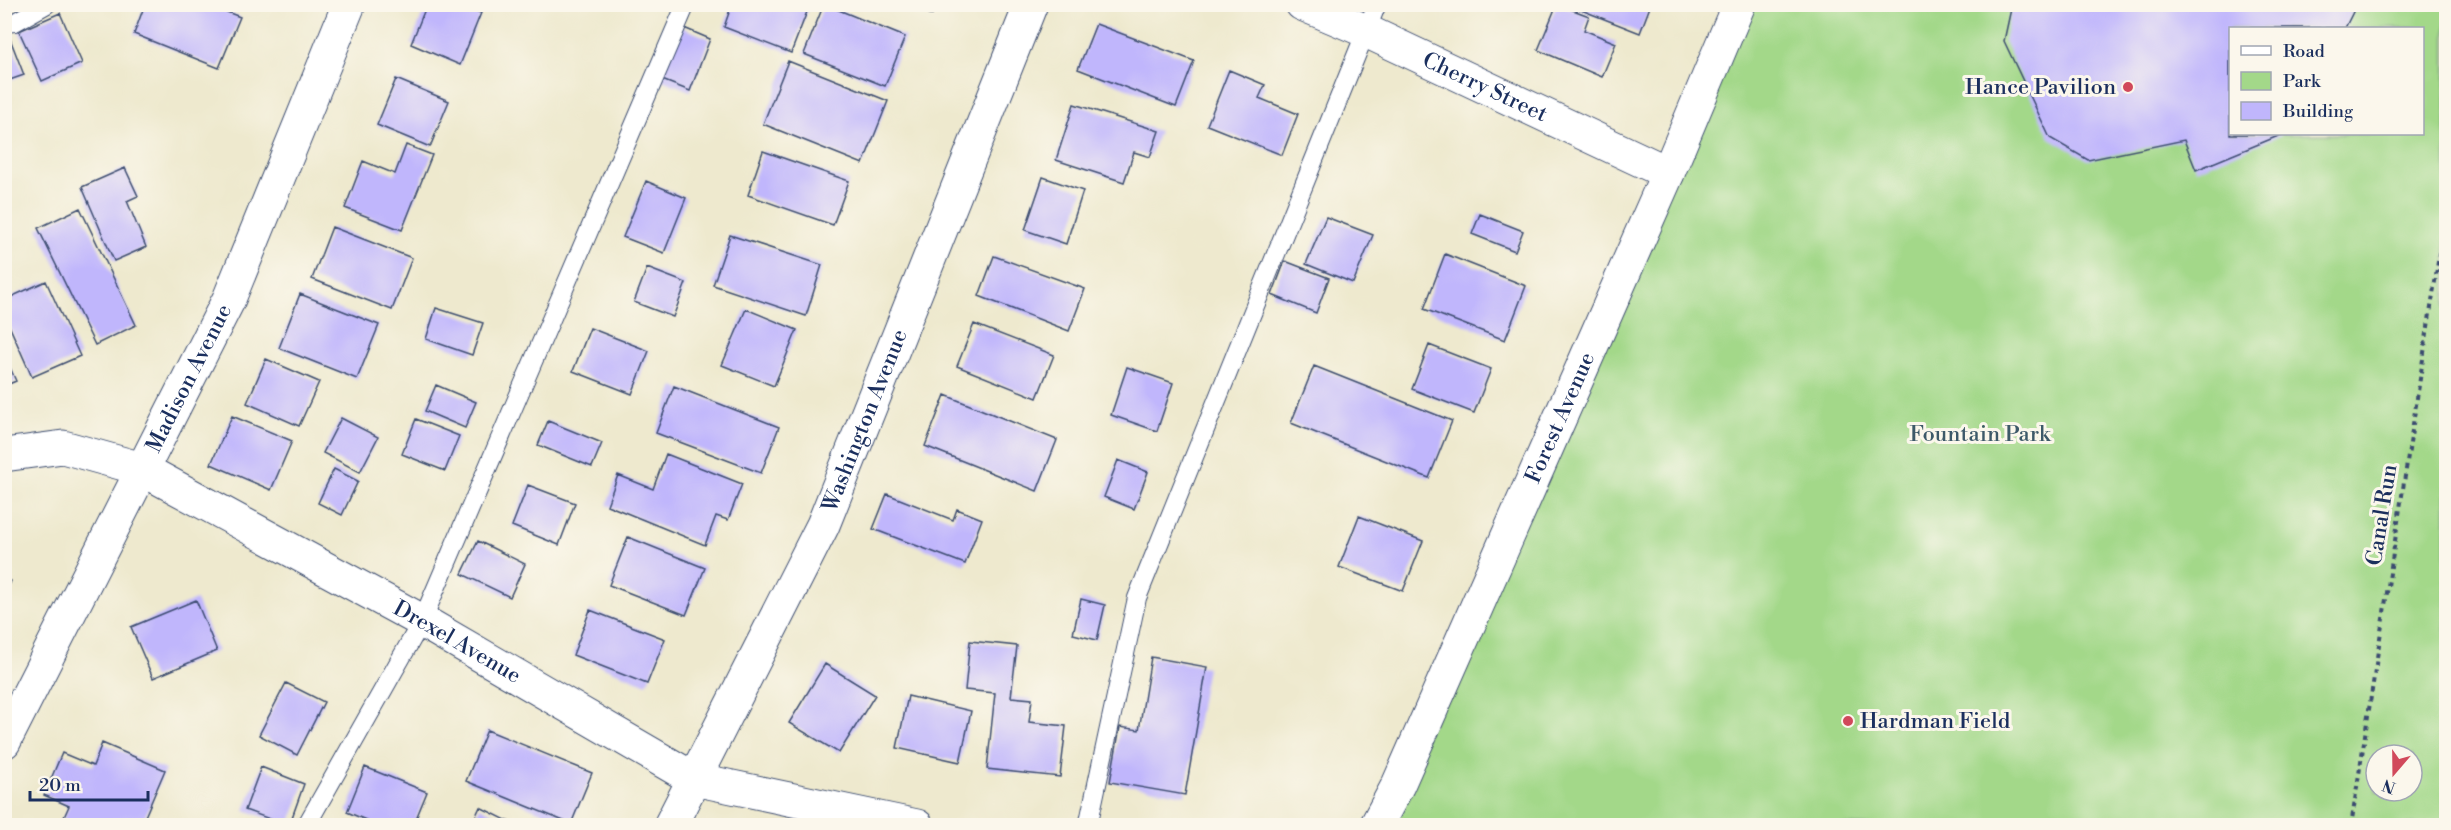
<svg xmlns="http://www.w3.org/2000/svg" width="2451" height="830" viewBox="0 0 2451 830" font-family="'Libre Bodoni',serif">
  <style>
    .green { fill: #a3d889; stroke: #5f8474; stroke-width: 1.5; fill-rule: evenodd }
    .building { fill: #c0b6fc }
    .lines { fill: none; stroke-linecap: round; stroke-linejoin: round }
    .service-casing { stroke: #3b4b6f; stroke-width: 20 }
    .minor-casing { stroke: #3b4b6f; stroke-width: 35 }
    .path { stroke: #3b4b6f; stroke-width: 4; stroke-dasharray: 4.5 4.5; stroke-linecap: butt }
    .service { stroke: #fff; stroke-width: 18 }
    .minor { stroke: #fff; stroke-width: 33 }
    .poi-dot { fill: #d1495b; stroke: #fbf7ec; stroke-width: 2 }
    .labels { text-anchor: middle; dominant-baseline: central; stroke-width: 6; stroke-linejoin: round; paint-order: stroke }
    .street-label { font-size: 22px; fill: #1b2f5e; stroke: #fbf7ec }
    .poi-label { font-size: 22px; fill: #1b2f5e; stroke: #fbf7ec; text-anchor: end }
    .park-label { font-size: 22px; fill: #3d5969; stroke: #fbf7ec }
  </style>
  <rect width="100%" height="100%" fill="#fbf7ec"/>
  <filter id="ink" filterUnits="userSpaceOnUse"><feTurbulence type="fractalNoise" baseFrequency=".0167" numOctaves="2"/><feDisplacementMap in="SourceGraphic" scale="12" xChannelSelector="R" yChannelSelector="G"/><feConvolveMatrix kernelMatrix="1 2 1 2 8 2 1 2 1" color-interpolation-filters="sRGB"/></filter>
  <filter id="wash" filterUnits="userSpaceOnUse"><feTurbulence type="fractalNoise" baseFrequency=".008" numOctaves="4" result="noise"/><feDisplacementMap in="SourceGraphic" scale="24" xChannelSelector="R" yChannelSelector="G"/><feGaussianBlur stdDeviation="1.35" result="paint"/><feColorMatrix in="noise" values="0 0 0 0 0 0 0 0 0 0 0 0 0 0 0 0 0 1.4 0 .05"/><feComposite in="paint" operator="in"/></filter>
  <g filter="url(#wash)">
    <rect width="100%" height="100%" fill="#eee9ce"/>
    <path class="green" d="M1739,5H2446V825L1376,826ZM2230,28H2422V134H2230ZM2376,755H2412V791H2376Z"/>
    <g id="blocks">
      <path class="building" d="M145,4H206L240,17L219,68L134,34Z
        M427,4H460L481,13L460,65L411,44Z
        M732,4H810L791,53L724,27Z
        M824,4L905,37L885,86L804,54Z
        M901,4H936L932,15Z
        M1557,4L1589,16L1584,30L1616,43L1602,77L1538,50Z
        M1566,4H1651L1640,33Z
        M2012,4H2350L2353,12L2345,28H2230V134H2283L2196,170L2184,140L2088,160L2050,138L2004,41Z
        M60,13L82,63L42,81L19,31Z
        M1096,24L1194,61L1176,107L1078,69Z
        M677,25L710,39L690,91L657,78Z
        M7,31L24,75L4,82V32Z
        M788,61L888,101L863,164L763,124Z
        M1229,70L1265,85L1259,98L1298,114L1282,155L1207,125Z
        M396,79L449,101L430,147L377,125Z
        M1074,104L1159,131L1150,157L1134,152L1124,182L1056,160Z
        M406,145L432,155L402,230L345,208L363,161L395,174Z
        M763,151L849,181L833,225L748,195Z
        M125,168L138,196L127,201L146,247L114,261L82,187Z
        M1043,177L1083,191L1066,244L1025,230Z
        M646,181L686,198L664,253L623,237Z
        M80,208L136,325L95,345L38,228Z
        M1480,214L1523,231L1515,251L1472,234Z
        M1326,217L1373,235L1353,283L1306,264Z
        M332,227L412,258L392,310L312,279Z
        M730,235L822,265L806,316L713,285Z
        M1445,254L1526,286L1505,340L1424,309Z
        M994,256L1085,289L1069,331L979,296Z
        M1285,261L1329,278L1316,313L1272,295Z
        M647,268L686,283L673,317L634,302Z
        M46,281L80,356L32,377L4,314V300Z
        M300,294L379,325L357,379L279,348Z
        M436,308L483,323L472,355L426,339Z
        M746,309L797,330L774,386L722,365Z
        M974,324L1054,355L1037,398L957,366Z
        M590,328L649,351L632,394L573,371Z
        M1429,345L1491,369L1474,413L1412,389Z
        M4,354L16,381L4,386Z
        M266,359L319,382L299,426L247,403Z
        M1314,366L1452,421L1429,478L1291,423Z
        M1127,367L1173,383L1157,431L1111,415Z
        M436,385L476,402L465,428L425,411Z
        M674,386L779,427L761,473L656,433Z
        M945,395L1057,440L1037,491L925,446Z
        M232,416L292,441L271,490L211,464Z
        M341,418L378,437L360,472L323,453Z
        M416,419L459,436L445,471L402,454Z
        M548,421L602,443L592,467L538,445Z
        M666,454L742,484L728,520L716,516L705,545L607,505L618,475L653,489Z
        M1118,460L1148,472L1134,509L1104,497Z
        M334,469L358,481L342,515L318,503Z
        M528,485L575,503L559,545L512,526Z
        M887,494L953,520L957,509L982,519L965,564L873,529Z
        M1359,516L1423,541L1403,591L1339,567Z
        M628,537L705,568L686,615L609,585Z
        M478,541L525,564L510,597L462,574Z
        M5,578L11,581L5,594Z
        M1081,599L1105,605L1097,640L1073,634Z
        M196,600L217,651L153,678L131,627Z
        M590,610L665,639L647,684L573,655Z
        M970,641L1017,646L1011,697L1032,699L1029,722L1066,726L1060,777L987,769L995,693L965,690Z
        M1151,657L1207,667L1185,795L1110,782L1120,727L1139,730Z
        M825,664L875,695L839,753L789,723Z
        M286,683L324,702L297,755L259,735Z
        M908,696L971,711L960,762L897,748Z
        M487,730L592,773L571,824L466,781Z
        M102,743L165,770L141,826H60L69,806L44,795L62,753L93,766Z
        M261,767L304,784L289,826L245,810Z
        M365,767L427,792L413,826H380L347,812Z
        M480,807L518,826H471Z"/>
    </g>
  </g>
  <g filter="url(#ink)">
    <use href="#blocks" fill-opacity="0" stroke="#3b4b6f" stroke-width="1.5"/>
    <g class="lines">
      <defs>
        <path id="service" d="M4,23L15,22L47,4
          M306,826L422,621L686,4
          M1088,826L1137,598L1377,4"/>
        <g id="minor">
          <path id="s1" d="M1302,4L1366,31L1668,173"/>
          <path id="s2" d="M4,455L63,447L142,469L422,621L694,779L917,826"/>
          <path id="s3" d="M4,742L229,299L349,4"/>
          <path id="s4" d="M670,826L823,525L1031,4"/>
          <path id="s5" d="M1376,826L1398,785L1668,173L1739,4"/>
        </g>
      </defs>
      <use href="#service" class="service-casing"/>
      <use href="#minor" class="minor-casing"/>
      <path class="path" d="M2351,826L2446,210"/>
      <use href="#service" class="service"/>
      <use href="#minor" class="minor"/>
    </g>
  </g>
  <g class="poi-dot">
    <circle cx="2128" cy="87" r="6"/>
    <circle cx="1848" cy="721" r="6"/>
  </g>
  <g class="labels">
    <g class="street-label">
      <text stroke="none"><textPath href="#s1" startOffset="201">Cherry Street</textPath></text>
      <text stroke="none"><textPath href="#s3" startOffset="408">Madison Avenue</textPath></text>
      <text stroke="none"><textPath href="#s5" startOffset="448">Forest Avenue</textPath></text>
      <text stroke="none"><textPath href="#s4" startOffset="450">Washington Avenue</textPath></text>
      <text transform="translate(2382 515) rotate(-81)">Canal Run</text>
      <text stroke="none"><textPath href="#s2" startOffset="501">Drexel Avenue</textPath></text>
    </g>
    <g class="poi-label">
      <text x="2116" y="87">Hance Pavilion</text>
      <text x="1860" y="721" text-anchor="start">Hardman Field</text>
    </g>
    <g class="park-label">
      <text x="1980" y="434">Fountain Park</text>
    </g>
  </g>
  <rect width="2451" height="830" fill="none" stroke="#fbf7ec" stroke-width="24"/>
  <rect x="2229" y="27" width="195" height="108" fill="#fbf7ec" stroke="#a1a7b3" stroke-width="1.5"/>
  <rect x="2241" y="46" width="30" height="9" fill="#ffffff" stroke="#a1a7b3" stroke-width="1.5"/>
  <text x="2283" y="57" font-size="18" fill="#1b2f5e">Road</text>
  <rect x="2241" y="72" width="30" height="18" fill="#a3d889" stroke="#a1a7b3" stroke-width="1.5"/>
  <text x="2283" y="87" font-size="18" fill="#1b2f5e">Park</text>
  <rect x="2241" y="102" width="30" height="18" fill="#c0b6fc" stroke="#a1a7b3" stroke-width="1.5"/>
  <text x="2283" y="117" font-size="18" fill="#1b2f5e">Building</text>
  <g transform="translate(2394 773) rotate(200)"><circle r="28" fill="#fbf7ec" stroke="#a1a7b3" stroke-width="1.5"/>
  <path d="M0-4.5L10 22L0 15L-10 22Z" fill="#d1495b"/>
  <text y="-9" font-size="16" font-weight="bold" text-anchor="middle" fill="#1b2f5e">N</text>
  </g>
  <path d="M30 791v9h118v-9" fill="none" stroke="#1b2f5e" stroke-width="3"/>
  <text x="39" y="791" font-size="18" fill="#1b2f5e" stroke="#fbf7ec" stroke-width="4.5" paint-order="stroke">20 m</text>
</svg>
